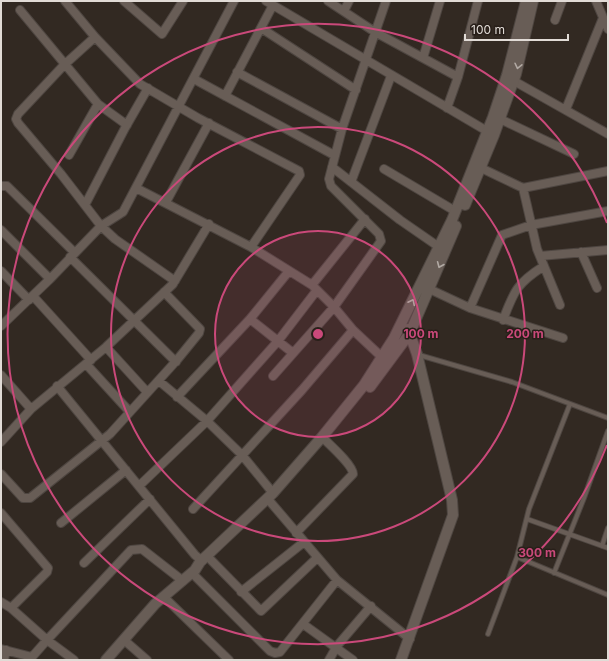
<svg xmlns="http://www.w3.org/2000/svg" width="609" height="661" viewBox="0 0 609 661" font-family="Inter,sans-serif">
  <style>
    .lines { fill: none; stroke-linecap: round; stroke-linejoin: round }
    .service-casing { stroke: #4e4641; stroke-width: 6 }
    .minor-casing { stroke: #4e4641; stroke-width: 10 }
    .tertiary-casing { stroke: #4e4641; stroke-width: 12 }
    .service { stroke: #685d56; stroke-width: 4 }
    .minor { stroke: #685d56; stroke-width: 8 }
    .tertiary { stroke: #685d56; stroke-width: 10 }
    .oneway { stroke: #b1a9a3 }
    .ring { fill: none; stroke: #ca497a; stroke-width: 2 }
    .centre { fill: #ca497a; stroke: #281f19; stroke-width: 2 }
    .ring-label { font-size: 12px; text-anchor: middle; font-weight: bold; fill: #ca497a; stroke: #281f19; stroke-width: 3; stroke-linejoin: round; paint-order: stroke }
  </style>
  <rect width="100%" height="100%" fill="#322922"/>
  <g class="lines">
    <defs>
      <path id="service" d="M419,355L512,382L608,418
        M527,519L608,548
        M602,546L608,528
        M517,557L608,595
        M554,573L584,498L608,431
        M488,634L517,557L529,509L570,404"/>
      <path id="minor" d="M65,1L95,37L140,84L198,118L299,171L300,175L251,247
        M124,1L162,34L183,1
        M266,1L492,134
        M328,1L375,32L458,77
        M596,1L608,29
        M20,10L98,104L127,125
        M344,11L349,1
        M555,20L562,1
        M261,28L356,90
        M95,37L64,65L18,114L16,119L18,123L61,174L101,226L115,239L175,281
        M423,58L440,1
        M237,72L342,129
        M194,79L334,155
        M514,81L608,134
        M225,96L273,5
        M447,108L458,77L478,1
        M566,109L603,18
        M500,119L574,154
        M69,155L98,104
        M332,167L400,220L439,247
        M481,168L523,188L608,171
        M384,169L455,211
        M351,182L391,76
        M1,186H7L74,252
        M136,188L251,247L312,285L334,307L353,330L386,361
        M523,188L537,249L560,305
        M166,202L209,123
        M85,205L125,128L148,88
        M1,230L50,279
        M581,252L597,288
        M540,256L608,250
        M70,257L176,362
        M1,271L29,300
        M312,285L365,219
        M425,287L470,308L563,338
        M33,296L91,360
        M470,308L502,235L531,225L608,211
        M250,319L293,353
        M503,320C514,291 517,283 544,266
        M1,326L50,279L101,226L123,212L234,1
        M106,347L147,392
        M86,364L129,411
        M1,375L31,409
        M273,376L334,307L381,241L379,234L331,186L329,179L342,129L386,1
        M159,381L207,421L242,455L273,493
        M57,386L195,555L202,561
        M177,397L250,319L289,271
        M1,442L31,409L106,347L173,284L209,224
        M1,474L23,498H30L110,434L177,360L199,333L200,329L164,292
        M139,486L207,421L278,341L317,290
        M267,498L337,580L410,639
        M193,509L302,390L353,330
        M1,513L48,568L47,572L11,608
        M61,523L126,470
        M296,533L353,474C353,465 329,444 322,437
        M211,560L261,611L317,558
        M84,563L150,499
        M192,573L270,651L275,653L280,652L337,580
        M241,592L304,542
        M164,597L229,660
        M1,602L11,608L47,640L131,550L142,549L183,581
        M303,624L353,660
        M124,640L147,660
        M1,649L32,657L47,640L74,660
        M4,660L6,650
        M329,660L337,646L371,606"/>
      <path id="tertiary" d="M465,205L494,135L516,74L533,1
        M370,387L410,333L456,226
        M106,660L155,604L195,570L200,562L273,493L322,437L364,385L394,338L452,220L493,117L507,75L526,1
        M401,660L453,515L452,500L417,354L408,329"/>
    </defs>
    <use href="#service" class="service-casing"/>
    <use href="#minor" class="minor-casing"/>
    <use href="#tertiary" class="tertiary-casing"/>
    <use href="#service" class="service"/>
    <use href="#minor" class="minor"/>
    <use href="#tertiary" class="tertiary"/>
  </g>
  <defs><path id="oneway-chevron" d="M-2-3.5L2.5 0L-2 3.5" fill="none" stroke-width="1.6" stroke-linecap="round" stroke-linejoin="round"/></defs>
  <g class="oneway">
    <use href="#oneway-chevron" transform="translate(518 66) rotate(103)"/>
    <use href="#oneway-chevron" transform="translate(440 265) rotate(113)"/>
    <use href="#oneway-chevron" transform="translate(412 302) rotate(-64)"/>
  </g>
  <circle cx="318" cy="334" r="103" fill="#ca497a" fill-opacity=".12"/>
  <g class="ring">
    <circle cx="318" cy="334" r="103"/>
    <circle cx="318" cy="334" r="207"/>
    <path d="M607 445A310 310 0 1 1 607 223"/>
  </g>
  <circle cx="318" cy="334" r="6" class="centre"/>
  <g class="ring-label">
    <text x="421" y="338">100 m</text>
    <text x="525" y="338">200 m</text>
    <text x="537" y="557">300 m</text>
  </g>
  <rect width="609" height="661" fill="none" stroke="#e1dbd6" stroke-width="4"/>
  <path d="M465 34v6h103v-6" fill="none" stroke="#e1dbd6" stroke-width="2"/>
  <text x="471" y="34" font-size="12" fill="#e1dbd6" stroke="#281f19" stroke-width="3" paint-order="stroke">100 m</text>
</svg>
